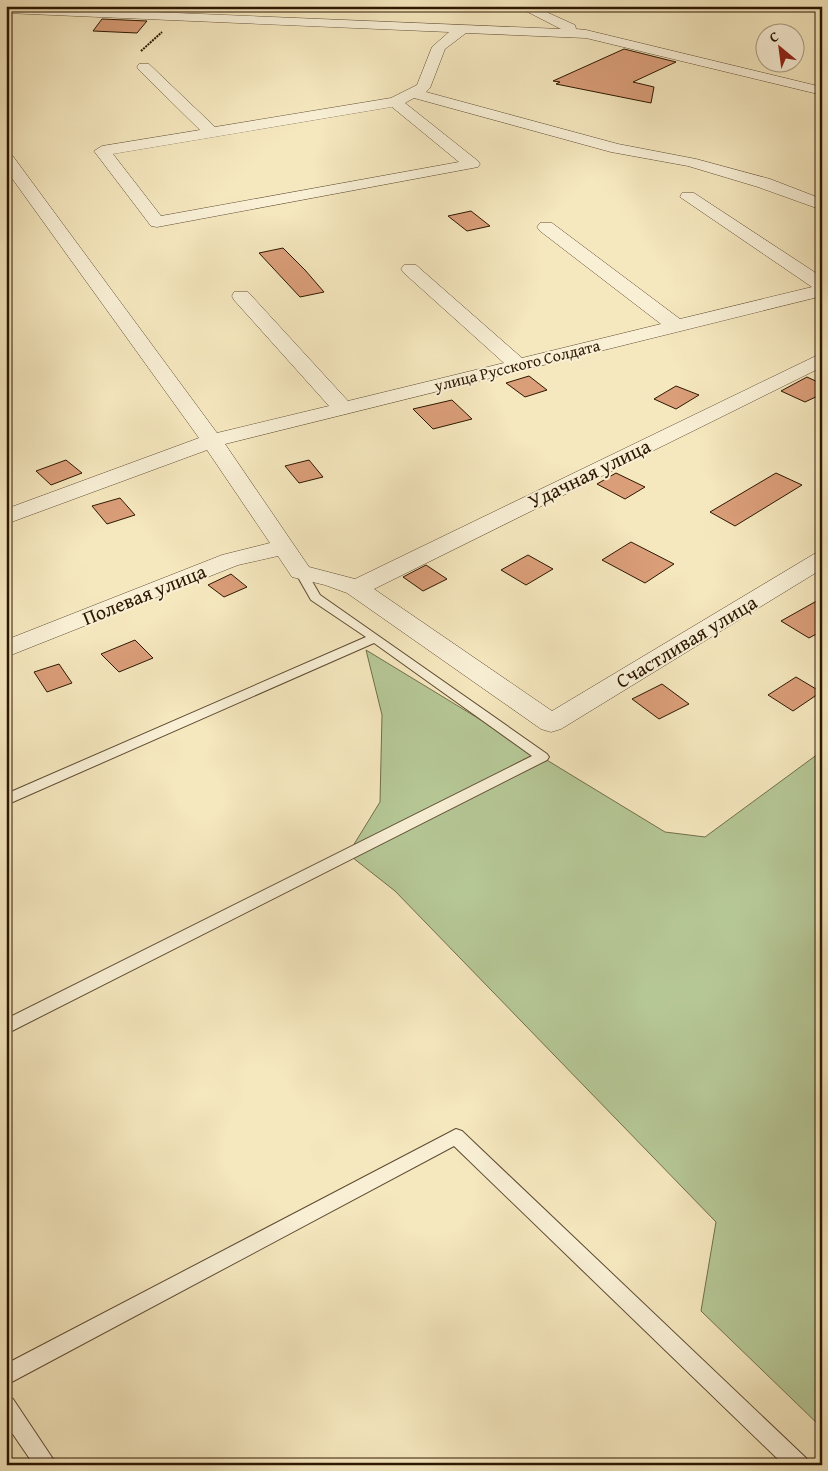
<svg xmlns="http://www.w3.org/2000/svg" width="828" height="1471" viewBox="0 0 828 1471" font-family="'Gentium Book Plus',serif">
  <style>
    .green { fill: #b6c796; stroke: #716f4b }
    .building { fill: #da9e79; stroke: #2c1700 }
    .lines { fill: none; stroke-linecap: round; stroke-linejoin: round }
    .lane-casing { stroke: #5e4b30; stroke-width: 2 }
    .street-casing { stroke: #5e4b30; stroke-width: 1 }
    .path { stroke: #2c1700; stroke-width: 2; stroke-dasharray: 2 1; stroke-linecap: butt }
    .lane { fill: #f8efd5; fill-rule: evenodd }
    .street { fill: #f8efd5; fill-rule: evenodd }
    .labels { text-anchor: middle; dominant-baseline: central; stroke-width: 4; stroke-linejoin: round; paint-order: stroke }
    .far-street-label { font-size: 16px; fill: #2c1700; stroke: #f8efd5 }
    .street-label { font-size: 20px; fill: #2c1700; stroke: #f8efd5 }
  </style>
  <rect width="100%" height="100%" fill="#f5e7be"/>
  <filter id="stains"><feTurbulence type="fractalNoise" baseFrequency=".004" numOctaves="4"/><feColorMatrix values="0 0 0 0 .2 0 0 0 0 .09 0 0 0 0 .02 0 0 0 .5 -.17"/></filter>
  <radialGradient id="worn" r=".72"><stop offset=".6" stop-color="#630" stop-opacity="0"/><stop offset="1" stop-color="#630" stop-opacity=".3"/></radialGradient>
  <path class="green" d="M366,650L665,832L705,837L822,751V1428L701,1311L716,1222L395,891L348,854L380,802L382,715Z"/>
  <path class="building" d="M111,6H159L156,10L110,8Z
    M102,19L147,21L137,33L93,31Z
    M624,49L676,62L633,82L654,87L651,103L556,84L560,82L553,81Z
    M471,211L490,226L467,231L448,216Z
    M283,248L305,270L324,292L300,297L259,253Z
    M529,376L547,390L525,397L506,383Z
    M807,377L822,384V394L805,402L781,391Z
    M676,386L699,395L676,409L654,399Z
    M452,400L472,419L433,429L413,409Z
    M66,460L82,473L51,485L36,471Z
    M309,460L323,477L299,483L285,466Z
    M616,473L645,487L625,499L597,484Z
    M776,473L802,485L735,526L710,512Z
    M120,498L135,515L107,524L92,506Z
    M631,542L674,564L645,583L602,560Z
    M528,555L553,569L526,585L501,570Z
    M426,565L447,579L423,591L403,577Z
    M231,574L247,587L224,597L208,585Z
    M822,598V631L809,638L781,621Z
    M135,640L153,658L119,672L101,654Z
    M59,664L72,683L47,692L34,672Z
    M796,677L821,692L793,711L768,695Z
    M662,684L689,704L659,719L632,699Z"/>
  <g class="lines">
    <defs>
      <path id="lane" d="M301,568L305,569L320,595L547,754L549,757L547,760L6,1034V1019L532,756L374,643L6,805V794L366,637L311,600L295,572Z
        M456,1129L462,1131L806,1458L809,1465H784L454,1146L6,1385V1364Z
        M6,1396L13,1399L57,1465H34L6,1424Z"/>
      <path id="street" d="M6,6L561,29L516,6H533L575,25L576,29L586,30L822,87V95L586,38L466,33L445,49L430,88L426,92L618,144L696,159L770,179L822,199V210L758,187L688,166L611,152L414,98L405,103L478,161L480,164L478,167L157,227L151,226L94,151L102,146L200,130L139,70L137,67L139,64H149L215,127L391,98L417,85L432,47L449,32L6,13ZM392,107L459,162L161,216L113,154Z
        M6,153L12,155L217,433L329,406L234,300L232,296L234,292H248L348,401L504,363L404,273L401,269L404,265H416L522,358L661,324L540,231L537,227L540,223H552L680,319L812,287L680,197L682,193H694L822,277V296L225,444L309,567L355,579L822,353V367L374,589L552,711L814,554L822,552V569L561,729L551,732L541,729L347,593L325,585L292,577L278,556L238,565L6,657V640L222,555L270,543L207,450L6,524V509L199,438L6,170Z"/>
    </defs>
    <use href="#lane" class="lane-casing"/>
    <use href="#street" class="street-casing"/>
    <path class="path" d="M141,51L162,32"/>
    <use href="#lane" class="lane"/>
    <use href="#street" class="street"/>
  </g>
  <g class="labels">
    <g class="far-street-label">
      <text transform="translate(517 365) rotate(-14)">улица Русского Солдата</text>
    </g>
    <g class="street-label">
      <text transform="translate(589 473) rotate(-26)">Удачная улица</text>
      <text transform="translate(144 594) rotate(-22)">Полевая улица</text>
      <text transform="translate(686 641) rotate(-31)">Счастливая улица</text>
    </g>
  </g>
  <rect width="828" height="1471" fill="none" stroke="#f5e7be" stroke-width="25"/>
  <rect x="8" y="8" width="813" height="1456" fill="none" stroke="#2c1700" stroke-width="2.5"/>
  <rect x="12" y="12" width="803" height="1446" fill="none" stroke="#2c1700"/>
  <g transform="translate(780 48) rotate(331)"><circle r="24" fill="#f8efd5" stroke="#a69980"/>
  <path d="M0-4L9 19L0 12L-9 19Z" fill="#8f2418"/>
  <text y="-8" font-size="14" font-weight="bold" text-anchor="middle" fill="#2c1700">С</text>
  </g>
  <rect width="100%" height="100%" filter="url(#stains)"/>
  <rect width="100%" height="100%" fill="url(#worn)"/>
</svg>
